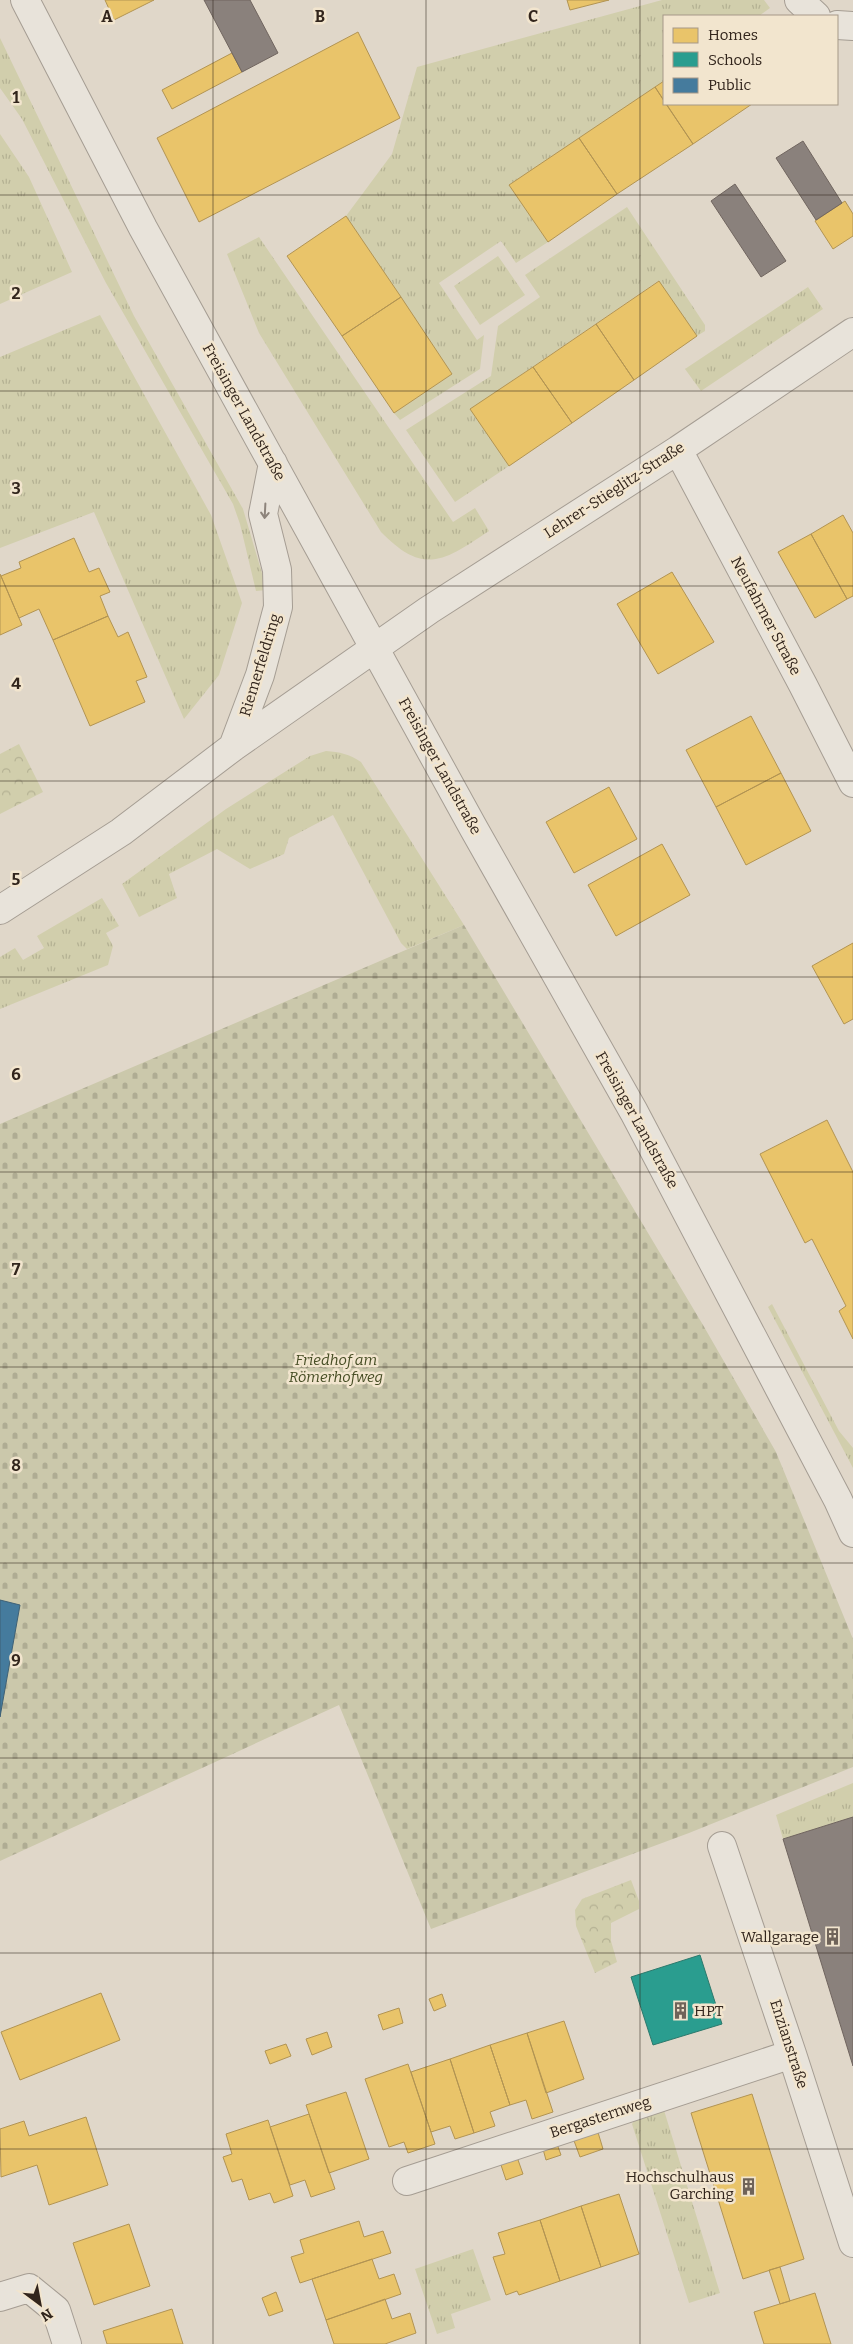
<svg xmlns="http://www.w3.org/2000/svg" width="853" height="2344" viewBox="0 0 853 2344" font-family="Bitter,serif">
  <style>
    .grass { fill: url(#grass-tufts) }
    .forest { fill: url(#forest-crowns) }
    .cemetery { fill: url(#cemetery-stones) }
    .homes { fill: #e9c46a; stroke: #b29453 }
    .schools { fill: #2a9d8f; stroke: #2c796c }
    .public { fill: #457b9d; stroke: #3f6176 }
    .industry { fill: #8a817c; stroke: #70655f }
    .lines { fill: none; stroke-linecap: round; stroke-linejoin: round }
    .minor-casing { stroke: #a59d93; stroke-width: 30 }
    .minor { stroke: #e8e3da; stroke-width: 28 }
    .oneway { stroke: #8d847b }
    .grid { fill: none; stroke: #32251c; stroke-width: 1; stroke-opacity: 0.55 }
    .labels { text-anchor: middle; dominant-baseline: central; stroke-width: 5; stroke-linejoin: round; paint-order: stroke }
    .street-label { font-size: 15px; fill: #32251c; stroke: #f2e5ce }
    .park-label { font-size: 15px; font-style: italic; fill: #464d24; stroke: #f2e5ce }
    .poi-label { font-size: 15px; fill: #32251c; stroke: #f2e5ce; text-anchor: end }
    .grid-label { font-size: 16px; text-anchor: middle; font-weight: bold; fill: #32251c; stroke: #f2e5ce; stroke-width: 5; stroke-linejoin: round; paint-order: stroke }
  </style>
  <defs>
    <pattern id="grass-tufts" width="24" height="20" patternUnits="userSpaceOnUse" patternTransform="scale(1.25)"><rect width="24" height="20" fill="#d1ceac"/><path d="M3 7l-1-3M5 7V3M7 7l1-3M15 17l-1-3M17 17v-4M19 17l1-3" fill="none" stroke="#b4b193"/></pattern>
    <pattern id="forest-crowns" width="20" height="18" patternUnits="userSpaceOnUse" patternTransform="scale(1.25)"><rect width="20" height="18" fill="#d1ceac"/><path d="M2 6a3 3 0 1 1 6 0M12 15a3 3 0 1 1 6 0" fill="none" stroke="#b4b193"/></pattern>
    <pattern id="cemetery-stones" width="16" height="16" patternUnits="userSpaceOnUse" patternTransform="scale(1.25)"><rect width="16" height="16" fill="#cbc8ab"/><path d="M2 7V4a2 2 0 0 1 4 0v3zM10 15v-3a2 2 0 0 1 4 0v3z" fill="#afac93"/></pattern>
  </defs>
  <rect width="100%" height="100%" fill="#e0d7c9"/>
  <path class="grass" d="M662,0H764L770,8L759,16H664V81L509,185L548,242L516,263L501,241L439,283L477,340L484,335L480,369L400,420L394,413L452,374L346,216L392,154L417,67Z
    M0,38L134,316L243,509L267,590L256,591L240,524L233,504L106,283L22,119L0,88Z
    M0,134L29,177L72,272L0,304Z
    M627,207L705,325V331L697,336L658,281L471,409L509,466L455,502L406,430L491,376L498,326L540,297L525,275Z
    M259,237L453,522L475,508L489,531C444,561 424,576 381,532L259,333L227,254Z
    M498,256L525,295L480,325L454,286Z
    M808,287L823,309L701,391L685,369Z
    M100,315L211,515L242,603L219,675L184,719L94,512L0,548V357Z
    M326,751C340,752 349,754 361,762L464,925L407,949L401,943L333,815L289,838L284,854L250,869L217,849L169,874L177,898L139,917L122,884L226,809L310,756Z
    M102,898L119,926L106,933L113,946L108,965L0,1009V957L15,948L23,960L44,948L37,936Z
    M772,1304L839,1431L853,1448V1468L768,1307Z
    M853,1783V1817L783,1839L776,1815Z
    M663,2107L720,2293L689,2303L632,2124L638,2114Z
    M473,2249L491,2300L451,2314L455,2328L437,2334L415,2269Z"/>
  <path class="forest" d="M19,744L43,792L0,814V754Z
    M631,1880L639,1901V1909L611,1923V1941L617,1962L595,1973L576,1926L575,1910L582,1899Z"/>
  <path class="cemetery" d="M464,925L703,1325L776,1452L853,1639V1767L689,1833L431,1929L339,1705L0,1861V1124Z"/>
  <path class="homes" d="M105,0H154L114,20Z
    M567,0H609L570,10Z
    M358,32L400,118L199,222L157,138Z
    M232,53L242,72L172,109L162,90Z
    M664,81V101L655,87Z
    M655,87L693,144L617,194L579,138Z
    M666,104H752L693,144Z
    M579,138L617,194L548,242L509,185Z
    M845,201L853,214V236L833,249L815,221Z
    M346,216L401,297L342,336L287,256Z
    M659,281L697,336L634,380L596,324Z
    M401,297L452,374L394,413L342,336Z
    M596,324L634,380L572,423L533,367Z
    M533,367L572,423L509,466L470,409Z
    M843,515L853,533V596L847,599L811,534Z
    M811,534L847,599L815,618L778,552Z
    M74,538L89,572L99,568L110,592L100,596L108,616L53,640L39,609L19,618L1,576L21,568L19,562Z
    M672,572L714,642L658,674L617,604Z
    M0,574L22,625L0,635Z
    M108,616L118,637L128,632L147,677L136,681L145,702L90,726L53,640Z
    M751,716L781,773L716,807L686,750Z
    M781,773L811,831L746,865L716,807Z
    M609,787L637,839L574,873L546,822Z
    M662,844L690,895L616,936L588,885Z
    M853,943V1019L844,1024L812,966Z
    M827,1120L853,1172V1339L839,1311L846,1306L812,1239L805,1243L760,1154Z
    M101,1993L120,2040L20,2080L1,2032Z
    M442,1994L446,2006L434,2011L429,1999Z
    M399,2008L403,2023L383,2030L378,2015Z
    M564,2021L584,2079L546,2093L527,2033Z
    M327,2032L332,2047L312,2055L306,2039Z
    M527,2033L553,2112L532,2119L526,2100L510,2105L490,2045Z
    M286,2044L291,2056L270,2064L265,2051Z
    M490,2045L510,2105L490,2112L495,2126L474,2133L450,2059Z
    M450,2059L474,2133L455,2139L450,2126L431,2132L411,2072Z
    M408,2064L435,2144L408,2153L404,2142L389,2147L365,2079Z
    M346,2092L369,2159L329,2173L306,2105Z
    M752,2094L804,2259L743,2279L691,2113Z
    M309,2114L335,2189L311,2197L305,2180L290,2185L270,2127Z
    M86,2117L108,2185L49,2205L37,2165L1,2177L0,2129L24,2121L29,2136Z
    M268,2120L293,2196L274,2203L270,2193L249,2200L242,2179L232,2182L223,2157L232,2154L226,2134Z
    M597,2129L603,2149L580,2157L573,2138Z
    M557,2144L561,2155L546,2160L543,2149Z
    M517,2157L523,2174L506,2180L500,2162Z
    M619,2194L639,2254L601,2267L581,2206Z
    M581,2206L601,2267L560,2281L540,2220Z
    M540,2220L560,2281L519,2295L517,2291L506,2295L493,2257L505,2254L498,2233Z
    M359,2221L364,2237L383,2231L391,2253L300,2283L291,2257L304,2253L300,2240Z
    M129,2224L150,2286L94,2305L73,2243Z
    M372,2259L379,2279L394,2274L401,2294L326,2320L312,2279Z
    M780,2267L790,2301L780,2304L769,2270Z
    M276,2292L283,2311L269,2316L262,2298Z
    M815,2293L831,2344H764L754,2312Z
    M385,2299L392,2319L410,2313L416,2333L385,2344H334L326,2320Z
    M172,2309L183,2344H107L103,2331Z"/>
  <path class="schools" d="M700,1955L722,2024L653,2045L631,1977Z"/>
  <path class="public" d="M0,1600L20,1605L0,1717Z"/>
  <path class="industry" d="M204,0H250L278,53L242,72Z
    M803,141L842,203L816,220L776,158Z
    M735,184L786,261L761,277L711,201Z
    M853,1817V2066L783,1839Z"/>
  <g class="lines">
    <defs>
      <path id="minor" d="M25,0L143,228L474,829L634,1112L838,1500L853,1533
        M799,0L816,16
        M837,25L853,26
        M678,450L803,685L853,783
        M233,747L260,675L278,607L277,570L263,514L273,463
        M0,910L121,832L233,747L429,610L678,450L853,332
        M722,1846L792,2054L853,2243
        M407,2181L792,2054
        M0,2297L29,2288L56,2310L67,2344"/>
    </defs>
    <use href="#minor" class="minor-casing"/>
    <use href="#minor" class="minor"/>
  </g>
  <defs><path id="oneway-shaft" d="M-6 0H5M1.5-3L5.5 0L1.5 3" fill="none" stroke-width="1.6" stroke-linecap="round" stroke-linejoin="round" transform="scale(1.25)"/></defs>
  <use class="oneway" href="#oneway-shaft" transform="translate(265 511) rotate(93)"/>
  <path class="grid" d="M213,0V2344M426,0V2344M640,0V2344M0,195H853M0,391H853M0,586H853M0,781H853M0,977H853M0,1172H853M0,1367H853M0,1563H853M0,1758H853M0,1953H853M0,2149H853"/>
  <defs>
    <symbol id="building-bare" viewBox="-9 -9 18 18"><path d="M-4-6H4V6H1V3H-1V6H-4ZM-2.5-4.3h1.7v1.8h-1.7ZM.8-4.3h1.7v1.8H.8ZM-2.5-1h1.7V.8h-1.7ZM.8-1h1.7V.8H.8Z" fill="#6f6359" stroke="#f2e5ce" stroke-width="2.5" paint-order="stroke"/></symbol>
  </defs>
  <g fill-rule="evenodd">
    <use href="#building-bare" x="820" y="1924" width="25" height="25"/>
    <use href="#building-bare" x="668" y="1998" width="25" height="25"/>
    <use href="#building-bare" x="736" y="2174" width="25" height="25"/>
  </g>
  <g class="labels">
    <g class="street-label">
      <text transform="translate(244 412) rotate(61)">Freisinger Landstraße</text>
      <text transform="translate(614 490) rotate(-33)">Lehrer-Stieglitz-Straße</text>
      <text transform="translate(766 616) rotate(62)">Neufahrner Straße</text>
      <text transform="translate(260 665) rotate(-73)">Riemerfeldring</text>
      <text transform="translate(440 766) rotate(61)">Freisinger Landstraße</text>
      <text transform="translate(637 1120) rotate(61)">Freisinger Landstraße</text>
      <text transform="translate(789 2044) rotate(72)">Enzianstraße</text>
      <text transform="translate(600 2117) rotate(-18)">Bergasternweg</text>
    </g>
    <g class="park-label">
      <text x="336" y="1360">Friedhof am<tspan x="336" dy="17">Römerhofweg</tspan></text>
    </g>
    <g class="poi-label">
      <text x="819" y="1937">Wallgarage</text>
      <text x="694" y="2011" text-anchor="start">HPT</text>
      <text x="734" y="2177">Hochschulhaus<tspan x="734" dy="17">Garching</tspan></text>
    </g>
  </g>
  <g class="grid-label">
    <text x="107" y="22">A</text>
    <text x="320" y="22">B</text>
    <text x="533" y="22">C</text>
    <text x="16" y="103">1</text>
    <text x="16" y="299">2</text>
    <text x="16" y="494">3</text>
    <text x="16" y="689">4</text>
    <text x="16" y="885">5</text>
    <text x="16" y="1080">6</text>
    <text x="16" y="1275">7</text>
    <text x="16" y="1471">8</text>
    <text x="16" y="1666">9</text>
  </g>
  <rect x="663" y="15" width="175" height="90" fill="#f2e5ce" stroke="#a59887"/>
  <rect x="673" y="28" width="25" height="15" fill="#e9c46a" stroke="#a59887"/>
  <text x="708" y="40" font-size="15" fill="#32251c">Homes</text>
  <rect x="673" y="52" width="25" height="15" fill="#2a9d8f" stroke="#a59887"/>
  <text x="708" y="65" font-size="15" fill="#32251c">Schools</text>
  <rect x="673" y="78" width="25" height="15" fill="#457b9d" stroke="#a59887"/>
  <text x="708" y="90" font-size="15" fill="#32251c">Public</text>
  <g transform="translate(40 2304) rotate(148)" stroke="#f2e5ce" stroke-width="4" paint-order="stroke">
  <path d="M0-4L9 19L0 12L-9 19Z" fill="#32251c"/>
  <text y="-8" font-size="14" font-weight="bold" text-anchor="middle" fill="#32251c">N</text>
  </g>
</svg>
